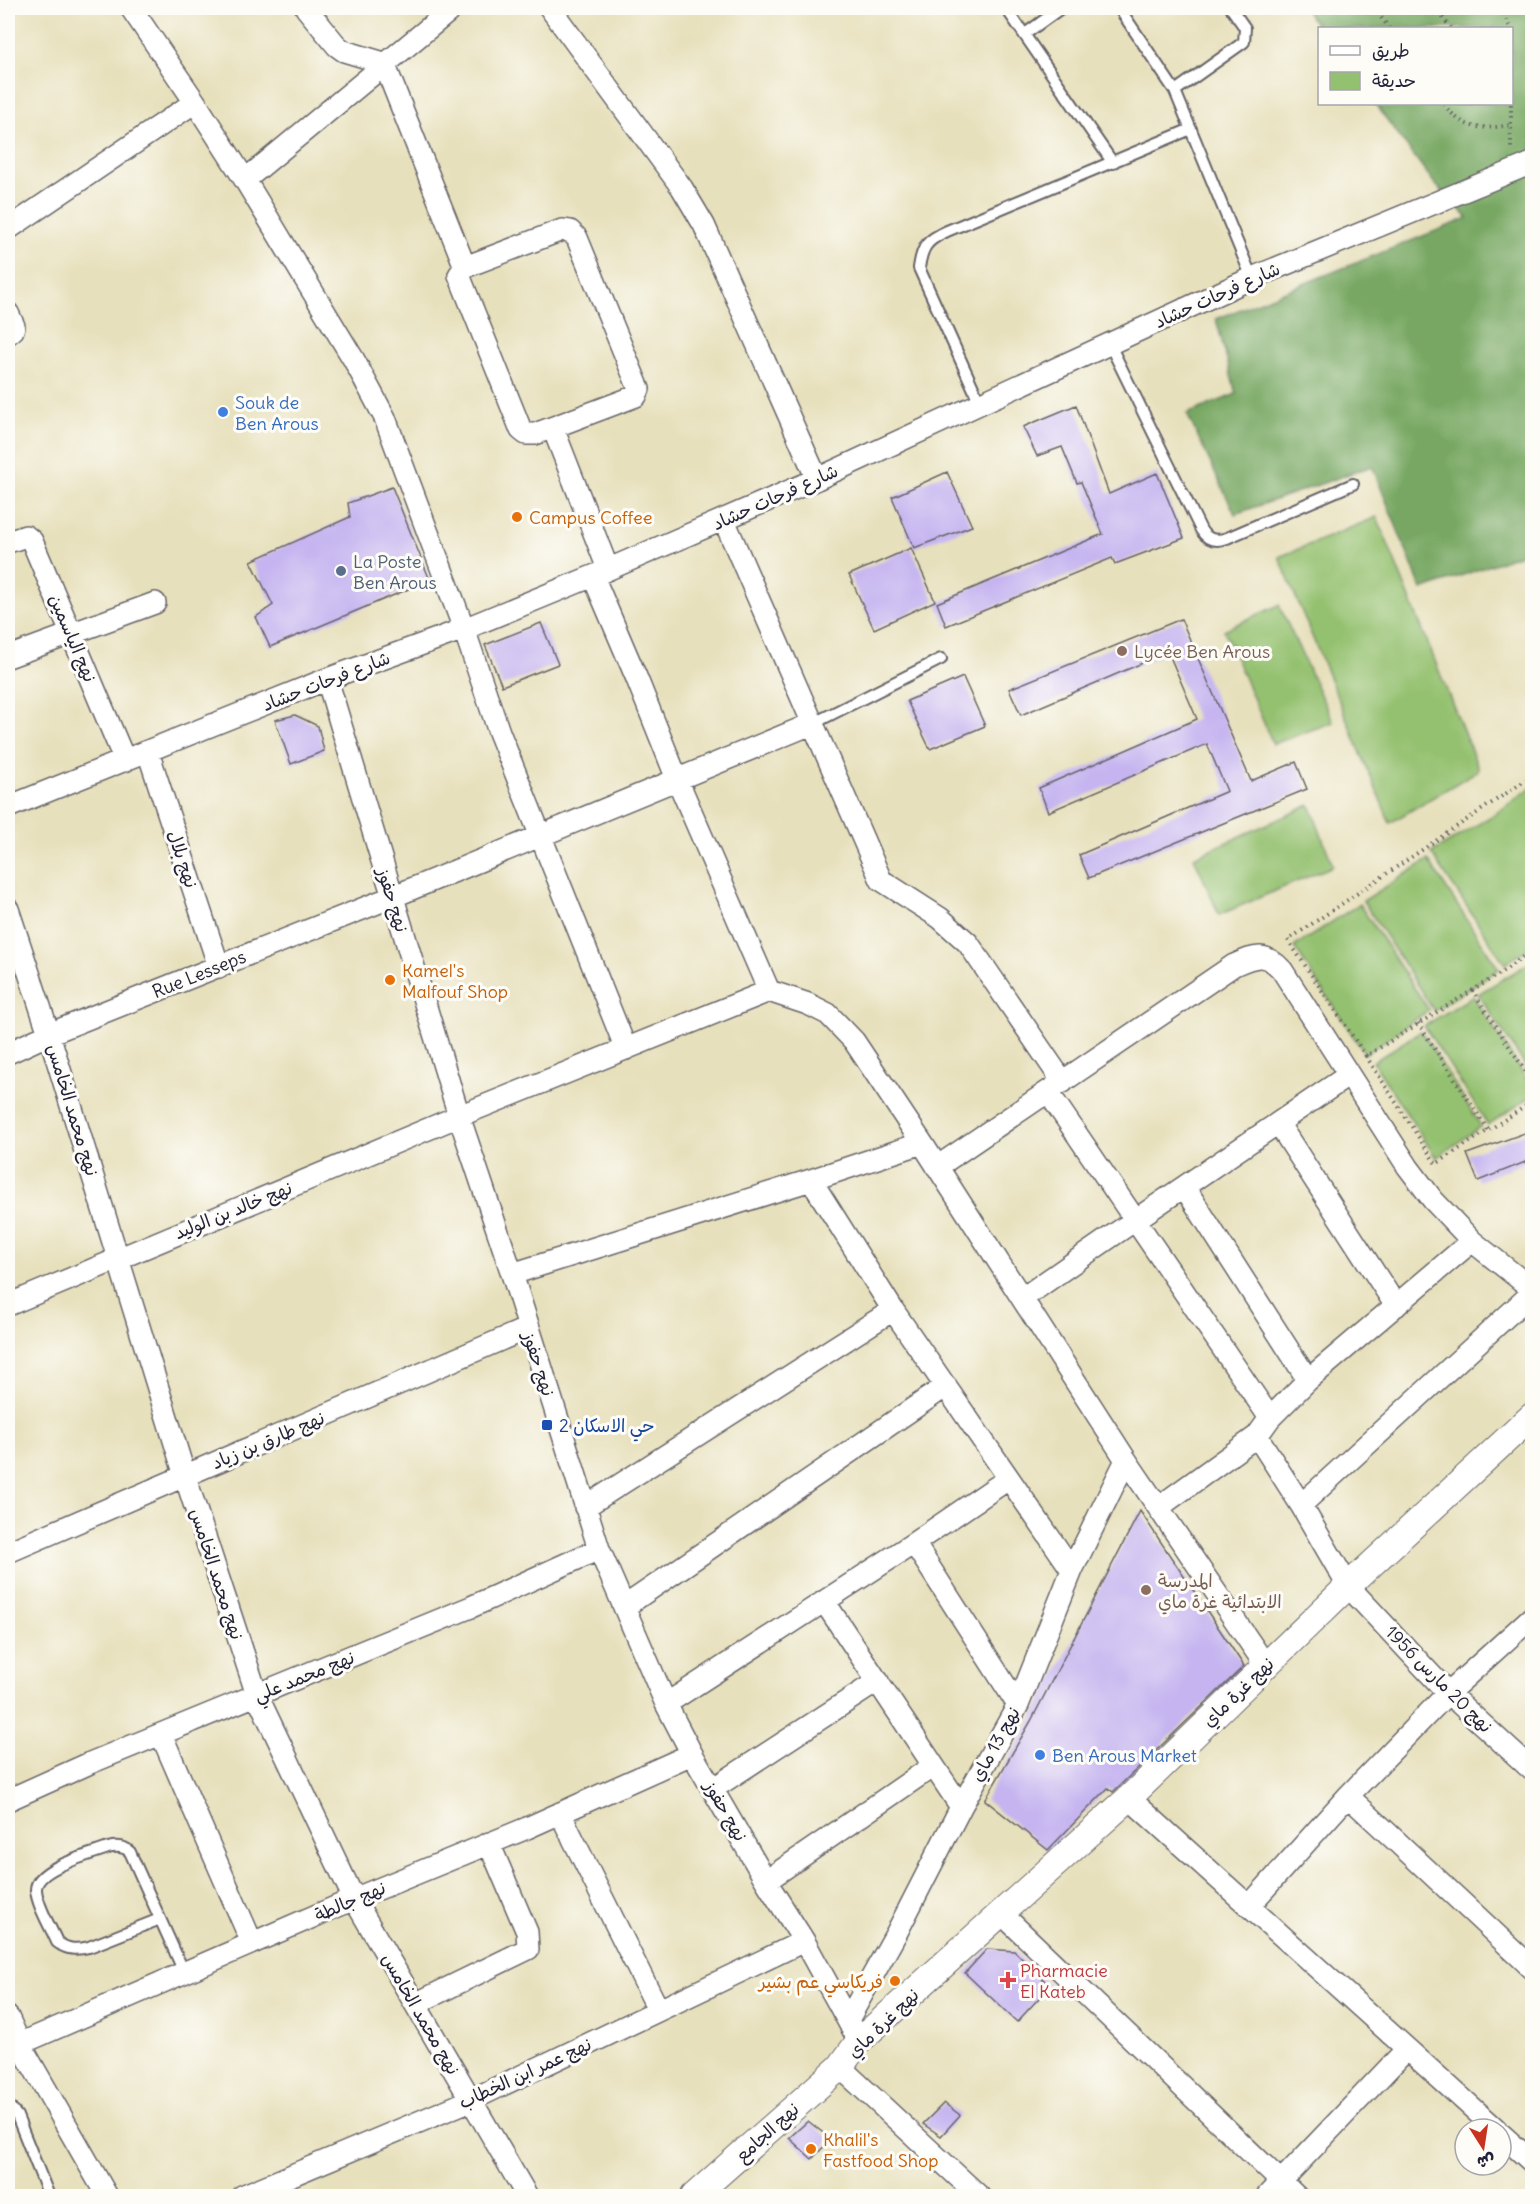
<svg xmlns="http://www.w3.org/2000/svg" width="1540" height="2204" viewBox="0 0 1540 2204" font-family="Delius,'Playpen Sans Arabic',sans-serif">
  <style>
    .green { fill: #94c170; stroke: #5b7256; stroke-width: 1.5 }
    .forest { fill: #77a762; stroke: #4c644e; stroke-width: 1.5 }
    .building { fill: #c5b4f0 }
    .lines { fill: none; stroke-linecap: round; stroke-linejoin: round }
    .service-casing { stroke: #676468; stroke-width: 14 }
    .minor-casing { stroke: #676468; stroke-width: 24 }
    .tertiary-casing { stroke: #676468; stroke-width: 28 }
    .path { stroke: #676468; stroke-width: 4; stroke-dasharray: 1.5 4.5; stroke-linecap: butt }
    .service { stroke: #fff; stroke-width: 10 }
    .minor { stroke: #fff; stroke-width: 21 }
    .tertiary { stroke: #fff; stroke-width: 26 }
    .shop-dot { fill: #3f7fe0; stroke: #fdfcf7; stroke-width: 2 }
    .food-dot { fill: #e8710a; stroke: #fdfcf7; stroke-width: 2 }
    .service-dot { fill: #5c6f8a; stroke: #fdfcf7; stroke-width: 2 }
    .education-dot { fill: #8d6e63; stroke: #fdfcf7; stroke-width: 2 }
    .transit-dot { fill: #1a4fb4; stroke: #fdfcf7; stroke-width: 2 }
    .health-dot { fill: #e0444e; stroke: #fdfcf7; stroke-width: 2 }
    .labels { text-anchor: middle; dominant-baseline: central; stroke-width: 6; stroke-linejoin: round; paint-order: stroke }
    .street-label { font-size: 18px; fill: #22223b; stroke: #fdfcf7 }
    .shop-label { font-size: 18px; fill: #366cbe; stroke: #fdfcf7; text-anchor: start }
    .food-label { font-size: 18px; fill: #c56008; stroke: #fdfcf7; text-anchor: start }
    .service-label { font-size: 18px; fill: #4e5e75; stroke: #fdfcf7; text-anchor: start }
    .education-label { font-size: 18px; fill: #785e54; stroke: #fdfcf7; text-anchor: start }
    .transit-label { font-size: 18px; fill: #164399; stroke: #fdfcf7; text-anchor: start }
    .health-label { font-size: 18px; fill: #be3a42; stroke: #fdfcf7; text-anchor: start }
  </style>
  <rect width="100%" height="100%" fill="#fdfcf7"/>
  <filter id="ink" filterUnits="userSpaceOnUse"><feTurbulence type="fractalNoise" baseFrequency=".0167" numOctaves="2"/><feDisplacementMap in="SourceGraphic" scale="12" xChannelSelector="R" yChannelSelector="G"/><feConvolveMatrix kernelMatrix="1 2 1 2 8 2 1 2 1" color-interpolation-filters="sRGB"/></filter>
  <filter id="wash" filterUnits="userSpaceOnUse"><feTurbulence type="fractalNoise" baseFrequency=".008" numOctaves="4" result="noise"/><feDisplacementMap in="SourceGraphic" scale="24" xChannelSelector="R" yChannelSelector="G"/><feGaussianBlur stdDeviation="1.35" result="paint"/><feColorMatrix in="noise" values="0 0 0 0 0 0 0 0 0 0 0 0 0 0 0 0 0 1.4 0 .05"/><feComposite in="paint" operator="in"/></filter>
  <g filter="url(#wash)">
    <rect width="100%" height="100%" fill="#e7e0bc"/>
    <path class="green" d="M1377,517L1479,770L1390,823L1279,557Z
      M1279,605L1333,722L1273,744L1224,630Z
      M1532,787V946L1505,964L1431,853L1495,814Z
      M1310,805L1333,866L1219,915L1194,857Z
      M1428,860L1499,969L1434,1011L1363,901Z
      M1359,904L1429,1010L1365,1054L1294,947Z
      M1531,962L1532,964V1076L1478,994Z
      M1473,996L1532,1087V1096L1488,1125L1424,1026Z
      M1421,1031L1481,1126L1436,1158L1373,1062Z"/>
    <path class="forest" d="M1304,8H1532V550L1422,590L1372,466L1235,514L1187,414L1236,394L1216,319L1468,218L1435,184L1375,104H1512V28L1319,29Z"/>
    <g id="blocks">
      <path class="building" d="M1076,405L1109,494L1157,473L1184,538L1115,564L1112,558L946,626L937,603L1103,534L1081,482L1077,483L1062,447L1037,456L1023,427Z
        M947,472L972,526L914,548L892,497Z
        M392,487L430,580L270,647L256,617L273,605L251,561L350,517L348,503Z
        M911,548L935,601L874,629L849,575Z
        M1181,619L1251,781L1296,762L1307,789L1089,878L1079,855L1227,791L1207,744L1048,812L1039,788L1197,719L1168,652L1021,715L1009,689Z
        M541,623L558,664L502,686L485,645Z
        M963,677L985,726L930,749L907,701Z
        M295,715L318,726L324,751L291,764L275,720Z
        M1533,1130V1159L1478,1181L1467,1154Z
        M1140,1511L1244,1666L1113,1792L1108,1788L1048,1850L985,1800L1031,1721Z
        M987,1949L1014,1951L1050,1986L1017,2022L965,1973Z
        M944,2103L960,2115L941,2136L923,2124Z
        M808,2121L831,2139L812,2159L789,2138Z"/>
    </g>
  </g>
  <g filter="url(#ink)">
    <use href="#blocks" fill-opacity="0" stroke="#676468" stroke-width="1.5"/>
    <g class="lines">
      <defs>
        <path id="service" d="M1006,8L1113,163
          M1119,8L1175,91L1252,278
          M1025,34L1061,8
          M1175,91L1244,42L1245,28L1231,8
          M1109,343L1201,530C1207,540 1216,542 1227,538L1353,484
          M980,403L919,268C922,246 927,240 947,231L1191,129
          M814,723L941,659
          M160,1919L89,1947C77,1950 67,1950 57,1942C51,1928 37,1905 36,1890C35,1868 90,1855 108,1848C116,1846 124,1846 130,1852L184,1972
          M8,2105L17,2116L49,2196"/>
        <path id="minor" d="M131,8L195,102L245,180L354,360L385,418L464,629L499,732L626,1049
          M306,8L337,46L344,51L384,63L465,267
          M550,8L682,188L704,225L817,479
          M245,180L453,8
          M8,229L195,102
          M562,230L570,231L577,238L639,389L636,396L535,434H526L521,430L459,275L465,267Z
          M8,313L14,326L13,330L8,334
          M553,428L608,569
          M724,520L881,880L940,918L968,943L1063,1082
          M8,542L26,536L32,541L125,761
          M593,576L637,679L677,779L769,991L808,1004L828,1014L854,1041L922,1143L1126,1460L1266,1666
          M8,657L155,603
          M327,679L459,1116L512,1274L599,1549L666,1704L692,1754L766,1881L804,1941L859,2041
          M148,752L219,967
          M8,807L327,679L464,629L593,576L817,479L1252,278L1532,163
          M8,909L49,1034L185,1476L257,1695L354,1899L527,2196
          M8,1053L49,1034L392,897L814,723
          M1048,1092L1270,1418
          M1278,1123L1396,1306
          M937,1167L1234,965C1255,956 1265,951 1282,970L1408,1167L1433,1200L1472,1241L1532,1289
          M811,1180L893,1310L1072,1570
          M1185,1188L1308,1380
          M512,1274L811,1180L922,1143
          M1023,1298C1130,1222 1240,1149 1349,1075
          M8,1305L459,1116L769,991
          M1257,1436L1301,1505L1348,1586L1448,1693L1532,1770
          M1301,1505L1532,1293
          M585,1507L893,1310
          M1159,1507L1257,1436L1270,1418L1308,1380L1472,1241
          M914,1543L1018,1705
          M8,1552L528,1328
          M824,1601L961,1807
          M624,1607L946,1386
          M666,1704L914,1543L1008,1479
          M161,1734L252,1943
          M714,1788L878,1681
          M1348,1796L1532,1968
          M1129,1798L1496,2129
          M8,1800L90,1763L471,1607L599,1549
          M560,1813L658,2009
          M766,1881L933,1766
          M1249,1906L1348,1796L1448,1693L1532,1617
          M1002,1914L1296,2196
          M415,2004L528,1949L527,1932L489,1843
          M8,2017L20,2044L107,2196
          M848,2020L897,1932L961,1807L1018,1705L1072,1570L1126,1460
          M8,2049L354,1899L527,1828L692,1754
          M840,2067L979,2196
          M1501,2134L1532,2162
          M242,2196L471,2100L804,1941
          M1267,2196L1406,2050"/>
        <path id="tertiary" d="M694,2196L840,2067L859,2041L1129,1798L1348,1586L1532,1416"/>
      </defs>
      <use href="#service" class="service-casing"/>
      <use href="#minor" class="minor-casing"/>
      <use href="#tertiary" class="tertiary-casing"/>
      <path class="path" d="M1374,8L1389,28
        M1435,8L1451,28
        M1502,8L1510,28
        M1512,41V63
        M1444,104C1463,130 1480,130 1510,125
        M1511,104V151
        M1532,776L1288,940L1366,1056L1504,971L1532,950
        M1472,990L1532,1081
        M1418,1023L1488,1130
        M1366,1056L1436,1164L1532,1102"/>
      <use href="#service" class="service"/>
      <use href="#minor" class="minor"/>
      <use href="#tertiary" class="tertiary"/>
    </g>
  </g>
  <g class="shop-dot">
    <circle cx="223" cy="412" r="6"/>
    <circle cx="1040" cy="1755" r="6"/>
  </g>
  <g class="food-dot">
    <circle cx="517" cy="517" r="6"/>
    <circle cx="390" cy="980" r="6"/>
    <circle cx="895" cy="1981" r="6"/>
    <circle cx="811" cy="2149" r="6"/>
  </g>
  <circle class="service-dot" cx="341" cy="571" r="6"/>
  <g class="education-dot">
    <circle cx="1122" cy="651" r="6"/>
    <circle cx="1146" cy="1590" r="6"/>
  </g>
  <rect class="transit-dot" x="541" y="1419" width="12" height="12" rx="3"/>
  <path class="health-dot" d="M1005 1971h6v6h6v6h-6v6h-6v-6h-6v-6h6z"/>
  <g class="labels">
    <g class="street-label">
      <text transform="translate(1217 295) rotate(-24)">شارع فرحات حشاد</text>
      <text transform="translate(775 497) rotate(-24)">شارع فرحات حشاد</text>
      <text transform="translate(73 638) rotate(67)">نهج الياسمين</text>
      <text transform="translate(326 681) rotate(-21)">شارع فرحات حشاد</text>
      <text transform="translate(183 859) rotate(72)">نهج بلال</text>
      <text transform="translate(393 900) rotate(73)">نهج حفوز</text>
      <text transform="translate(199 974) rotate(-22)">Rue Lesseps</text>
      <text transform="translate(73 1110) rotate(73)">نهج محمد الخامس</text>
      <text transform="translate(233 1210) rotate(-22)">نهج خالد بن الوليد</text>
      <text transform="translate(539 1364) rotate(72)">نهج حفوز</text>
      <text transform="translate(268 1440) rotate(-23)">نهج طارق بن زياد</text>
      <text transform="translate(217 1574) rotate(72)">نهج محمد الخامس</text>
      <text transform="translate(304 1676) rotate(-22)">نهج محمد علي</text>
      <text transform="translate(1439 1679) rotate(45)">نهج 20 مارس 1956</text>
      <text transform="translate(1238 1692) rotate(-44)">نهج غرة ماي</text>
      <text transform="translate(995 1744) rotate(-61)">نهج 13 ماي</text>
      <text transform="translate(726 1811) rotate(60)">نهج حفوز</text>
      <text transform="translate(350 1901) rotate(-23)">نهج جالطة</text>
      <text transform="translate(421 2014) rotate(60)">نهج محمد الخامس</text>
      <text transform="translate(883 2023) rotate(-44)">نهج غرة ماي</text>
      <text transform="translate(525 2073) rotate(-25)">نهج عمر ابن الخطاب</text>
      <text transform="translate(767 2132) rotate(-42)">نهج الجامع</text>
    </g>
    <g class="shop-label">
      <text x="235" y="402">Souk de<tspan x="235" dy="21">Ben Arous</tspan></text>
      <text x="1052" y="1755">Ben Arous Market</text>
    </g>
    <g class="food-label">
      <text x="529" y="517">Campus Coffee</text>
      <text x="402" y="970">Kamel's<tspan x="402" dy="21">Malfouf Shop</tspan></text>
      <text x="883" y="1981" text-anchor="end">فريكاسي عم بشير</text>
      <text x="823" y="2139">Khalil's<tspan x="823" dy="21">Fastfood Shop</tspan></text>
    </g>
    <g class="service-label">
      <text x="353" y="561">La Poste<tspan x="353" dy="21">Ben Arous</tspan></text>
    </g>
    <g class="education-label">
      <text x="1134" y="651">Lycée Ben Arous</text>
      <text x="1158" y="1580">المدرسة<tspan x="1158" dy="21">الابتدائية غرة ماي</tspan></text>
    </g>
    <g class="transit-label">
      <text x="559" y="1425">حي الاسكان 2</text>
    </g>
    <g class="health-label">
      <text x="1020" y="1970">Pharmacie<tspan x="1020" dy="21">El Kateb</tspan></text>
    </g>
  </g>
  <rect width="1540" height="2204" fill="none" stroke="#fdfcf7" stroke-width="30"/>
  <rect x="1318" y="27" width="195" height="78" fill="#fdfcf7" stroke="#a5a5ac" stroke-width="1.5"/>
  <rect x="1330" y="46" width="30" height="9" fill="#ffffff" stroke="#a5a5ac" stroke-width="1.5"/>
  <text x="1372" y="57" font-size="18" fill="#22223b">طريق</text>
  <rect x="1330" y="72" width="30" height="18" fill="#94c170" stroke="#a5a5ac" stroke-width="1.5"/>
  <text x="1372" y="87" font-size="18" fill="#22223b">حديقة</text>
  <g transform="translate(1483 2147) rotate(168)"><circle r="28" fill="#fdfcf7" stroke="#a5a5ac" stroke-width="1.5"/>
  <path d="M0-4.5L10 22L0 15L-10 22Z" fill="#c8321e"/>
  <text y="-9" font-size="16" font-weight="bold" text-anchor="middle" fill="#22223b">ش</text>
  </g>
</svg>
